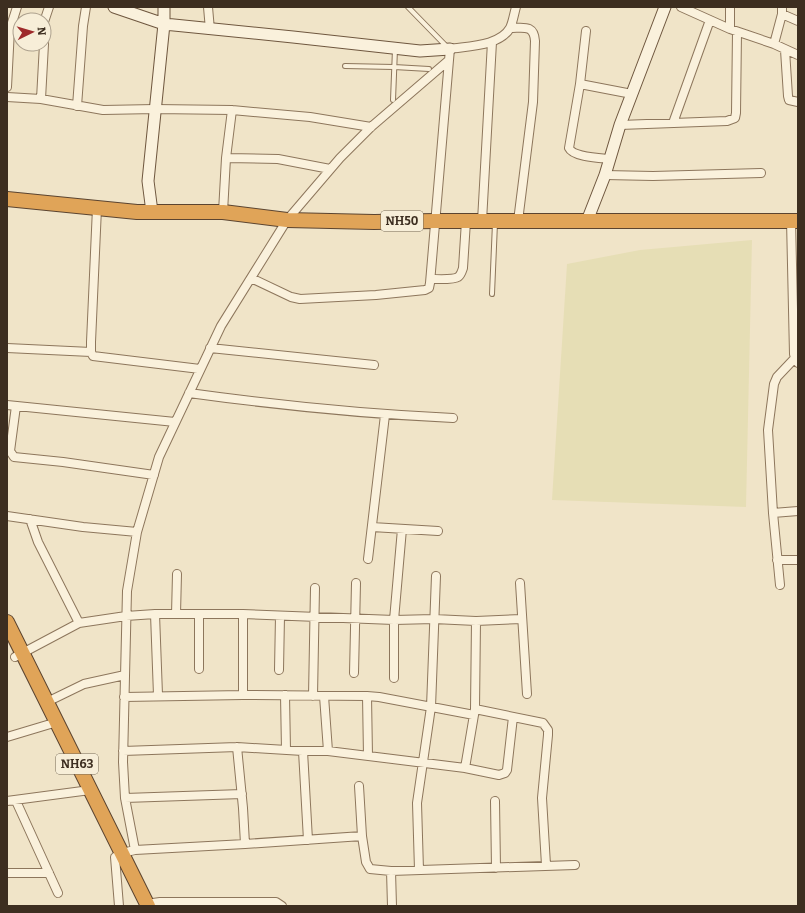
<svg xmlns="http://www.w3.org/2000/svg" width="805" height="913" viewBox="0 0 805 913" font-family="Bitter,serif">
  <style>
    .farmland { fill: #e6deb5 }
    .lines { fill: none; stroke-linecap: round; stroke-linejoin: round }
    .lane-casing { stroke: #8d765c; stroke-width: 6 }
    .street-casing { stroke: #8d765c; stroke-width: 10 }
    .secondary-casing { stroke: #6f573f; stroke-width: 13 }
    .highway-casing { stroke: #5b4430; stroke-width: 16 }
    .lane { stroke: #faf1dc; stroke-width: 4 }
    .street { stroke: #faf1dc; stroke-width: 8 }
    .secondary { stroke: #faf1dc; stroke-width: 11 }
    .highway { stroke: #e0a458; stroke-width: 14 }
    .labels { text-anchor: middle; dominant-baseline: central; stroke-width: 3.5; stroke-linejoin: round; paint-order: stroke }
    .shield { fill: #f7eed8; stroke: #756857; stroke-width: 1 }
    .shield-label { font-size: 12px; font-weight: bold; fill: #3d2e20 }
  </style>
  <rect width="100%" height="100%" fill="#f0e4c8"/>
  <path class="farmland" d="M752,240L746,507L552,500L567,264L640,250Z"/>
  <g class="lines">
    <defs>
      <path id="lane" d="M408,7L448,48
        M345,66L394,67L429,69
        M393,100L395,49
        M492,294L495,223"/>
      <path id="street" d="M208,7L210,30
        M681,7L730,29L774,44L798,55
        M730,7V29
        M782,14L798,21
        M44,28V22L49,7
        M510,28C523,28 534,24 535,41L533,102L518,221
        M586,31L580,84L569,148C573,157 600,158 610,159
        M774,44L782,14V7
        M785,50L788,96L789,100L798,102
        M580,84L632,94
        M7,87L10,29L17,7
        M7,97L41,99L103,110L155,109L232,110L310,117L371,127
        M41,99L44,44
        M77,106L83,26L86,7
        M673,123L710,20
        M620,125L727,121L735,118L736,113L737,32
        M226,158L278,159L330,169
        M605,175L653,176L761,173
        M97,208L91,342V352L93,356L200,369
        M223,212L226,158L232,110
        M791,220L794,354L795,358L798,363
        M482,221L492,42
        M251,278L291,297L300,299L376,295L425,290L429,288L430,283L449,60
        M431,279C437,279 454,280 458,277C461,275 462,271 463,268L466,221
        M7,348L91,352
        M210,348L374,365
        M189,393C276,405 364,414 453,418
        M7,405L175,422
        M16,406L10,451L14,457L63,462L154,475
        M773,513L798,511
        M7,516L83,527L137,532
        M30,519L38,542L79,623
        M372,527L438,531
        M368,559L385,415
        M777,560H798
        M520,583L527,694
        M780,585L773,513L768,430L774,384L777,377L795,358
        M155,614L158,695
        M176,614L177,574
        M15,657L79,623L126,616L155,614H243L394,620L434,619L476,621L522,619
        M199,669V615
        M279,670L280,616
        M354,673L356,583
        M394,678V620L402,529
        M243,695V614
        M285,695L286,750
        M313,696L315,588
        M324,696L328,751
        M367,696L368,756
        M124,697L243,695L367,696L379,697L474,715
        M47,702L84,684L125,675
        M475,709L543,723L548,730V735L542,798L546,865
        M7,737L57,722
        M237,747L243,808L245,844
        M123,751L237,747L303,751H328L465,768L499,775L505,773L507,770L513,717
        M303,751L308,840
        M465,768L475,709L476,621
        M359,786L362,836
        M125,798L242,794
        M7,801L90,790
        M16,801L58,893
        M495,801L496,868
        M135,850L125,798L123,762L127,591L137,532L159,457L221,326L287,220L340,158L371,127L449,60L450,49C468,46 500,46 510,28C513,22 514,14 516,7
        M419,870L417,803L431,707L436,576
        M391,871L392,906
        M7,873H49
        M119,906L115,857L122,853L135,850L245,844L362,836L366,862L370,869L391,871L575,865
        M148,906L153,903L160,902H276L282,906"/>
      <path id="secondary" d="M114,7L164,24L148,181L152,212
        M164,7V24L293,37L420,51L450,49
        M587,221L605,175L620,125L665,7"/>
      <path id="highway" d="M7,199L137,212H223L287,220L374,222L436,221H798
        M7,622L148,906"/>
    </defs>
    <use href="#lane" class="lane-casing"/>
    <use href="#street" class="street-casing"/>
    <use href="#secondary" class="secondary-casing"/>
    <use href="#highway" class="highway-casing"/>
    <use href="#lane" class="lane"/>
    <use href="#street" class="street"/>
    <use href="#secondary" class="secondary"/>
    <use href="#highway" class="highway"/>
  </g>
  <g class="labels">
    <g class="shield">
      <rect x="381" y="211" width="42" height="20" rx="3"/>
      <rect x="56" y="754" width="42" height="20" rx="3"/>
    </g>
    <g class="shield-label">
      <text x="402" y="221">NH50</text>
      <text x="77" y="764">NH63</text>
    </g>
  </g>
  <rect width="805" height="913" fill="none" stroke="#3d2e20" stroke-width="16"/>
  <g transform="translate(32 32) rotate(85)"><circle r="19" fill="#f7eed8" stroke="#ada18e"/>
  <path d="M0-3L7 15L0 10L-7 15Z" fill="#9e2a2b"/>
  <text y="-6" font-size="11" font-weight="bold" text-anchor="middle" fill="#3d2e20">N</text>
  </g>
</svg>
